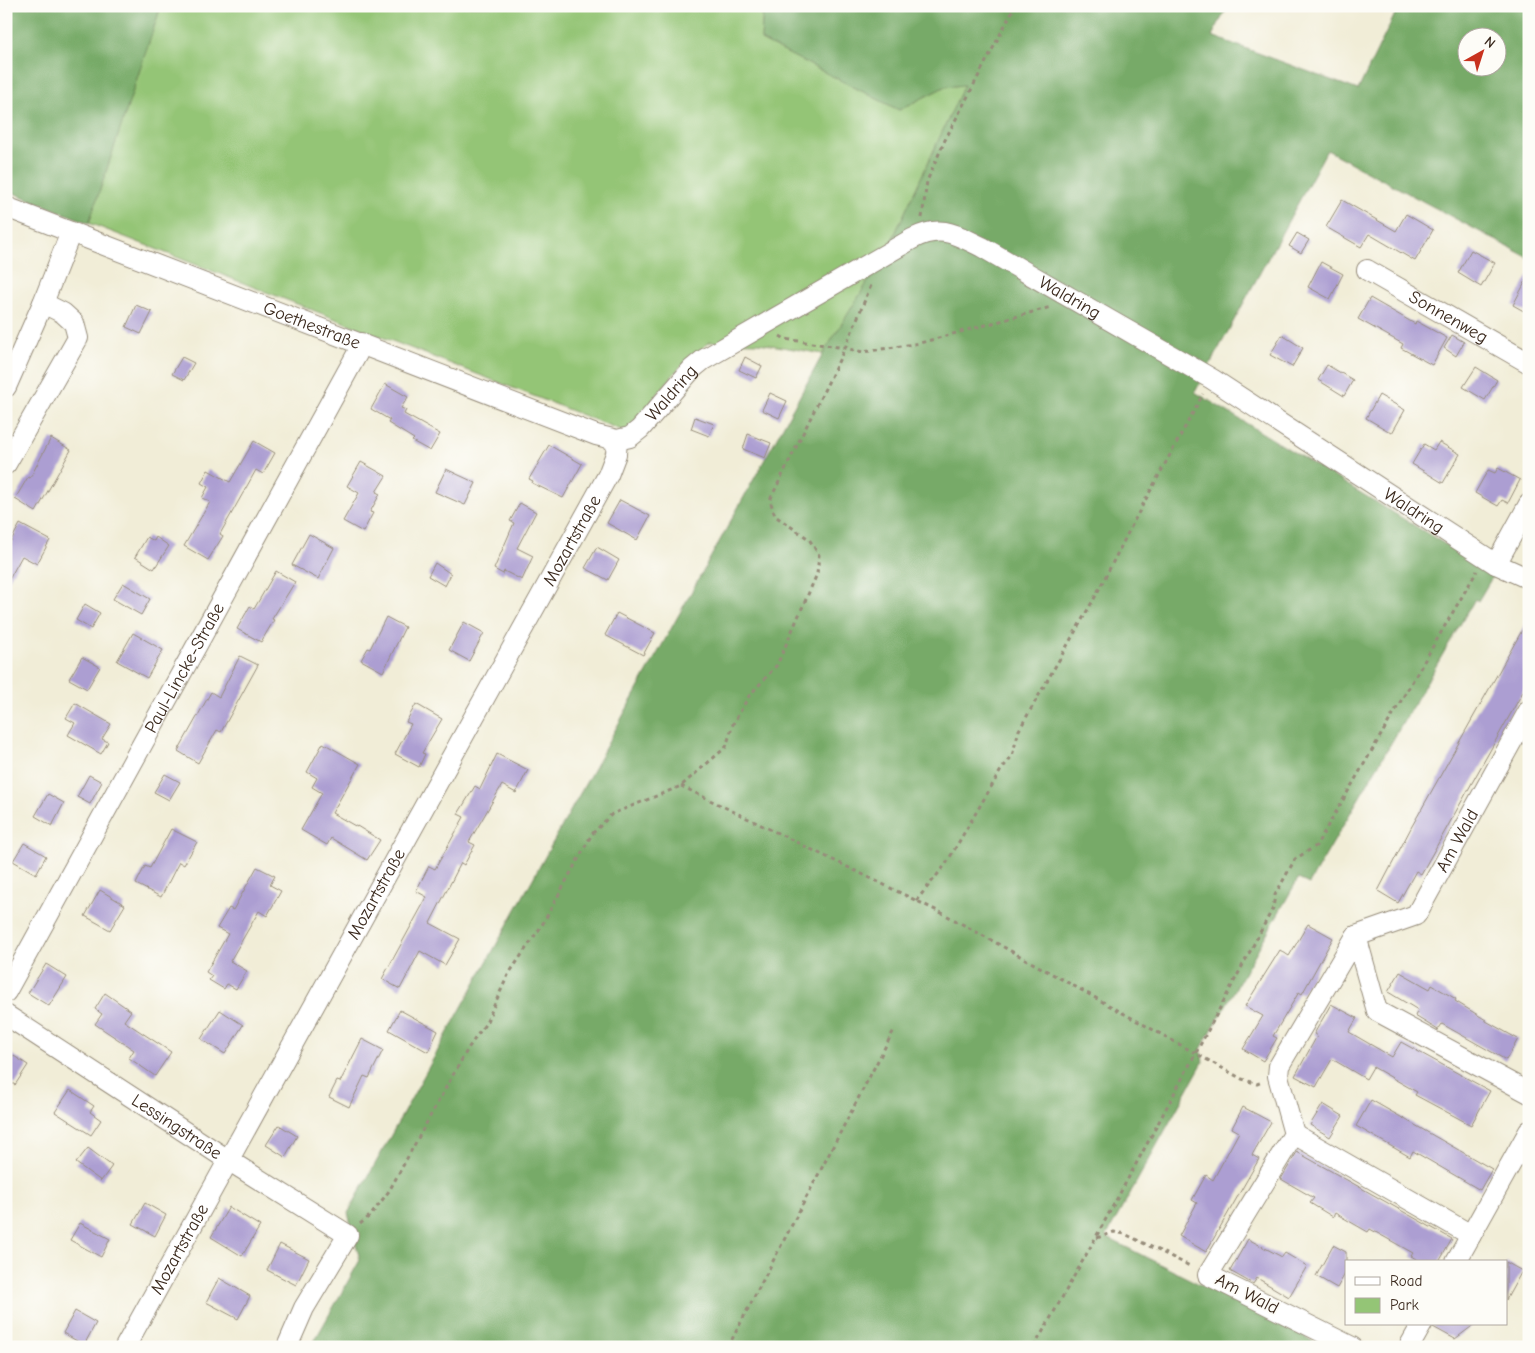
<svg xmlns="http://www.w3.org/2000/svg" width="1535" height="1353" viewBox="0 0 1535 1353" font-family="'Comic Neue',sans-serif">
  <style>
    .green { fill: #94c576; stroke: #68784a }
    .forest { fill: #77aa67; stroke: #596a42; fill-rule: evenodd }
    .building { fill: #ac9ed2 }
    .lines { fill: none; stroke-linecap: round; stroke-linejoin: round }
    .minor-casing { stroke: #968c7a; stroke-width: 22 }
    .path { stroke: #968c7a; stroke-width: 3; stroke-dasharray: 4 4; stroke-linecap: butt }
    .minor { stroke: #fff; stroke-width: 20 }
    .labels { text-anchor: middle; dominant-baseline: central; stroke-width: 4; stroke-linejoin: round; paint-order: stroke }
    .street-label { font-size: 18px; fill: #3b2a1e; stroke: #fdfcf7 }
  </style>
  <rect width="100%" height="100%" fill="#fdfcf7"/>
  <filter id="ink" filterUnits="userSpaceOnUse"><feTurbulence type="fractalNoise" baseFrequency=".02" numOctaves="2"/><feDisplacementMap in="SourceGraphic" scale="10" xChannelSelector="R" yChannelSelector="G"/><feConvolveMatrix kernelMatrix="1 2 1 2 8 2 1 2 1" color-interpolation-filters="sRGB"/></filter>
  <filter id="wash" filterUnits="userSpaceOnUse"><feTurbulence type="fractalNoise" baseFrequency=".0096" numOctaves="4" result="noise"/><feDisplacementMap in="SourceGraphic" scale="20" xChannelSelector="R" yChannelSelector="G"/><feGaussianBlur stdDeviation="1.12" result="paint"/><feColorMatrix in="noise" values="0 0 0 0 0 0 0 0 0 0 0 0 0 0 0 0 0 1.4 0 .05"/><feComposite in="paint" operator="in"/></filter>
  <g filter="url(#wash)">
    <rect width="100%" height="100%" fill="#f1edd7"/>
    <path class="green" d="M161,6H763L761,40L899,110L944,87L964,85L887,251L823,354L759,343L709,342L679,368L626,432L89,223Z"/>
    <path class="forest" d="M6,6H161L89,223L6,190Z
      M763,6H1228L1212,36L1358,90L1399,6H1529V258L1327,150L1195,392L1494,574L1478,601L1475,599L1309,884L1298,879L1201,1049L1203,1062L1106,1237L1324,1347H311L360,1260L348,1213L823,354L887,251L964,85L944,87L899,110L761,40ZM1468,38H1498V68H1468Z"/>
    <g id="blocks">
      <path class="building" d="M1342,200L1396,231L1406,214L1433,230L1415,261L1369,234L1361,247L1326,227Z
        M1297,233L1309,240L1301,253L1289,246Z
        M1471,250L1495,263L1481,287L1458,273Z
        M1321,262L1343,274L1330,299L1308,287Z
        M1529,275V314L1513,305Z
        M1370,298L1415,324L1416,321L1447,338L1432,365L1401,348L1403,344L1358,319Z
        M136,305L152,312L141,334L126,327Z
        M1282,335L1303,348L1292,367L1270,355Z
        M1452,335L1464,342L1456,356L1444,348Z
        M182,357L194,363L184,380L172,374Z
        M745,357L762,366L756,378L739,370Z
        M1327,365L1353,380L1344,396L1318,380Z
        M1476,367L1497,380L1485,400L1463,387Z
        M385,384L408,397L401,408L406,410L404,414L440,434L430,451L412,441L414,439L388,423L390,420L371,409Z
        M770,393L787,401L779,418L762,410Z
        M1379,395L1405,410L1392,433L1366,418Z
        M695,417L714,424L709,436L691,429Z
        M748,434L771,443L765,458L743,449Z
        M51,438L71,450L36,512L15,499L28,477L30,478Z
        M254,441L275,453L263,474L256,470L220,534L223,536L208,560L184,546L210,502L202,498L208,487L201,483L208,470L230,482Z
        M1439,442L1460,454L1443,483L1412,464L1424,444L1434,450Z
        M549,445L582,464L563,498L532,483L533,481L529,479Z
        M361,462L386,476L376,492L380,494L370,512L373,513L363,532L343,521L359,493L347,486Z
        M1498,468L1520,480L1508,503L1502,500L1498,506L1475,493L1488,470L1495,473Z
        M446,469L476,483L465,505L435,492Z
        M620,500L650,516L637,540L607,523Z
        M520,503L536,512L517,548L533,556L522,580L504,571L503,574L494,569L514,523L510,521Z
        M20,524L50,540L37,564L22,556L6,585V550Z
        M309,534L334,548L318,579L292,565Z
        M147,537L154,541L156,537L169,546L154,569L135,557Z
        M597,547L619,560L608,580L585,568Z
        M435,563L451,574L445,586L428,576Z
        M276,571L295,582L272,619L274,620L261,642L237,629L250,606L254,609Z
        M123,583L150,599L141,615L113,599Z
        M85,604L100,613L91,629L76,620Z
        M617,613L655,633L643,655L605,635Z
        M386,617L405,627L383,672L361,660L368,648L370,649Z
        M1529,618V681L1421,874L1416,871L1398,903L1378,891L1412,826Z
        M464,622L484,633L469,661L449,650Z
        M133,633L163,650L147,678L117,661Z
        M240,656L258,665L221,732L217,730L198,763L178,751L211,692L219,697Z
        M82,657L100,667L87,689L69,679Z
        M75,703L111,724L102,739L108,742L101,754L68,735L75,723L66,718Z
        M416,704L442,719L422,753L425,754L419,767L395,754L411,724L406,722Z
        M323,743L360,764L332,813L357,827V826L380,840L367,860L331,838L327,845L301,830L322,793L312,787L317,778L307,772Z
        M497,754L528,770L516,793L502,785L469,842L475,845L464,865L461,863L430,923L460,939L445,965L420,951L400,989L382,979L427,897L416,891L429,866L435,869L464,817L458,814L475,786L480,789Z
        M165,774L180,782L169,800L154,792Z
        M89,775L102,782L90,804L77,797Z
        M48,794L64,803L52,826L35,816Z
        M171,829L197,842L184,865L179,862L161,897L136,884L145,866L150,868Z
        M24,843L46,856L36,874L13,861Z
        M257,867L275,876L270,885L281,891L267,916L259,911L230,961L247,971L236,989L227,984L224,989L209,980L212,976L206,972L228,934L217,928L229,908L233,910Z
        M100,890L125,905L110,930L85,916Z
        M1308,924L1333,938L1302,994L1299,992L1273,1036L1277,1038L1263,1061L1243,1049L1263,1016L1245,1006L1280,950L1289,956Z
        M46,964L67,977L49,1006L28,993Z
        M1400,972L1430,989L1432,985L1456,999L1455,1001L1486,1020V1021L1518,1039L1506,1060L1442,1024L1438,1030L1415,1016L1418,1010L1388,992Z
        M105,993L131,1011L124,1021L171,1052L155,1076L129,1058L134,1050L95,1024L102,1014L95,1009Z
        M1331,1004L1357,1018L1349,1032L1392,1057L1401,1042L1490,1091L1471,1125L1415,1095L1417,1092L1373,1067L1366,1079L1332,1059L1316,1087L1295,1076L1317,1036L1314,1034Z
        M220,1010L243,1025L225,1054L201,1039Z
        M400,1010L438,1031L428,1052L389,1030Z
        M362,1039L383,1050L369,1078L364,1076L349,1107L329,1097L337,1081L340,1082Z
        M6,1051L28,1065L15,1085L6,1079Z
        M70,1090L94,1106L90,1112L101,1120L91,1135L55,1112Z
        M1371,1100L1492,1169L1480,1190L1413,1151L1410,1157L1356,1126Z
        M1323,1104L1343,1116L1330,1137L1310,1125Z
        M1243,1107L1271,1122L1252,1155L1259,1159L1206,1252L1179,1236L1197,1203L1192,1200L1206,1175L1213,1180L1239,1132L1232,1128Z
        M279,1125L297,1136L285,1157L266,1145Z
        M88,1148L112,1166L101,1181L76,1163Z
        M1297,1152L1452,1239L1439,1262H1421L1411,1256L1413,1253L1370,1229L1368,1232L1335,1213L1333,1217L1310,1203L1314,1198L1281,1179Z
        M145,1203L166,1215L155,1236L133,1224Z
        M229,1207L260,1226L242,1256L211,1237Z
        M80,1223L110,1239L101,1257L70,1240Z
        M1248,1239L1282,1257L1285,1253L1307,1266L1289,1297L1257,1278L1253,1284L1230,1271Z
        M280,1244L309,1259L296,1285L267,1270Z
        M1333,1245L1346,1252V1272L1337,1288L1316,1276Z
        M1506,1262L1522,1271L1506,1300Z
        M219,1278L250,1296L238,1319L206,1302Z
        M75,1311L96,1323L84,1345L63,1333Z
        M1434,1324H1475L1455,1339L1433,1327Z"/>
    </g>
  </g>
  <g filter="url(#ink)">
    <use href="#blocks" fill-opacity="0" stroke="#968c7a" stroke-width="1"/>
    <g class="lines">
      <defs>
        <g id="minor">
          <path id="s1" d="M6,207L596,435L617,440L630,437L640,429L692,369L703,360L912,239C941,224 955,234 982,247L1212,379L1496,564L1529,579"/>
          <path id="s2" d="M1367,270L1529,363"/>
          <path d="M6,387L43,303L71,232"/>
          <path d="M6,464L78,338L74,323L63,313L43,303"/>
          <path d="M1496,564L1529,504"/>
          <path d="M1356,936L1377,1011L1529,1093"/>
          <path id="s3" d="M6,992L357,354L361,343"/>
          <path id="s4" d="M6,1015L228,1160L348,1235L304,1308L287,1347"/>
          <path d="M1294,1134L1471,1235"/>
          <path d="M1456,1262L1529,1131"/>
          <path id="s5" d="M125,1347L608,475L616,454L617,440"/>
          <path id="s6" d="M1352,1347L1208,1275L1294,1134L1278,1076L1279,1066L1356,936L1416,915L1529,710"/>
          <path d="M1409,1347L1422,1324"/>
        </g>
      </defs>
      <use href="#minor" class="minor-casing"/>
      <path class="path" d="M922,218L927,181L945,140L1015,6
        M780,336L785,339L845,348L863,352L920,343L1051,307
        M681,786L944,914L1242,1079L1257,1084L1262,1082
        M916,901L946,864L1001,770L1012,756L1019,730L1095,597L1134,521L1203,394
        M360,1224L371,1215L389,1191L449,1082L469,1047L486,1023L508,975L542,925L592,834L612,814L681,786L726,747L733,724L749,696L777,665L817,574L819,555L809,539L775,516L770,500L845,348L872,283
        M1097,1238L1114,1232L1125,1234L1192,1267
        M728,1347L894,1030
        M1034,1347C1117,1202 1195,1055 1273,908L1275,895L1295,859L1316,846L1477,571"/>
      <use href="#minor" class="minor"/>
    </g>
  </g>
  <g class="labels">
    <g class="street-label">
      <text stroke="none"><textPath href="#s1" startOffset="1191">Waldring</textPath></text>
      <text stroke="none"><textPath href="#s2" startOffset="94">Sonnenweg</textPath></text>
      <text stroke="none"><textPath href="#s1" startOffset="328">Goethestraße</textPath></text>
      <text stroke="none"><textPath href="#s1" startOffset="728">Waldring</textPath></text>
      <text stroke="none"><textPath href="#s1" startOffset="1596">Waldring</textPath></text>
      <text stroke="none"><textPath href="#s5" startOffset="922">Mozartstraße</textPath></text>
      <text stroke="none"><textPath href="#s3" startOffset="370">Paul-Lincke-Straße</textPath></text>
      <text stroke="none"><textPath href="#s6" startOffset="696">Am Wald</textPath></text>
      <text stroke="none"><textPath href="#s5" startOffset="518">Mozartstraße</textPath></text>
      <text stroke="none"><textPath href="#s4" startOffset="204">Lessingstraße</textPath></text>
      <text stroke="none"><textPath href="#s5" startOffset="112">Mozartstraße</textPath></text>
      <text transform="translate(1247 1294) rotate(27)">Am Wald</text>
    </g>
  </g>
  <rect width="1535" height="1353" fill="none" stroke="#fdfcf7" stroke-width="25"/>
  <rect x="1345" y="1260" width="162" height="65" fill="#fdfcf7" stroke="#afa8a0"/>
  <rect x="1355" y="1277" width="25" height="8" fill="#ffffff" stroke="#afa8a0"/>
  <text x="1390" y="1286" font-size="15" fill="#3b2a1e">Road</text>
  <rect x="1355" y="1298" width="25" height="15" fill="#94c576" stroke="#afa8a0"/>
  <text x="1390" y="1310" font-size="15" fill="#3b2a1e">Park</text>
  <g transform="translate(1482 52) rotate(39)"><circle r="24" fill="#fdfcf7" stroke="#afa8a0"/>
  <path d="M0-4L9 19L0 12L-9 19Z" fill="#c8321e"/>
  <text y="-8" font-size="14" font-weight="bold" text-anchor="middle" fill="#3b2a1e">N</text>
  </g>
</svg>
